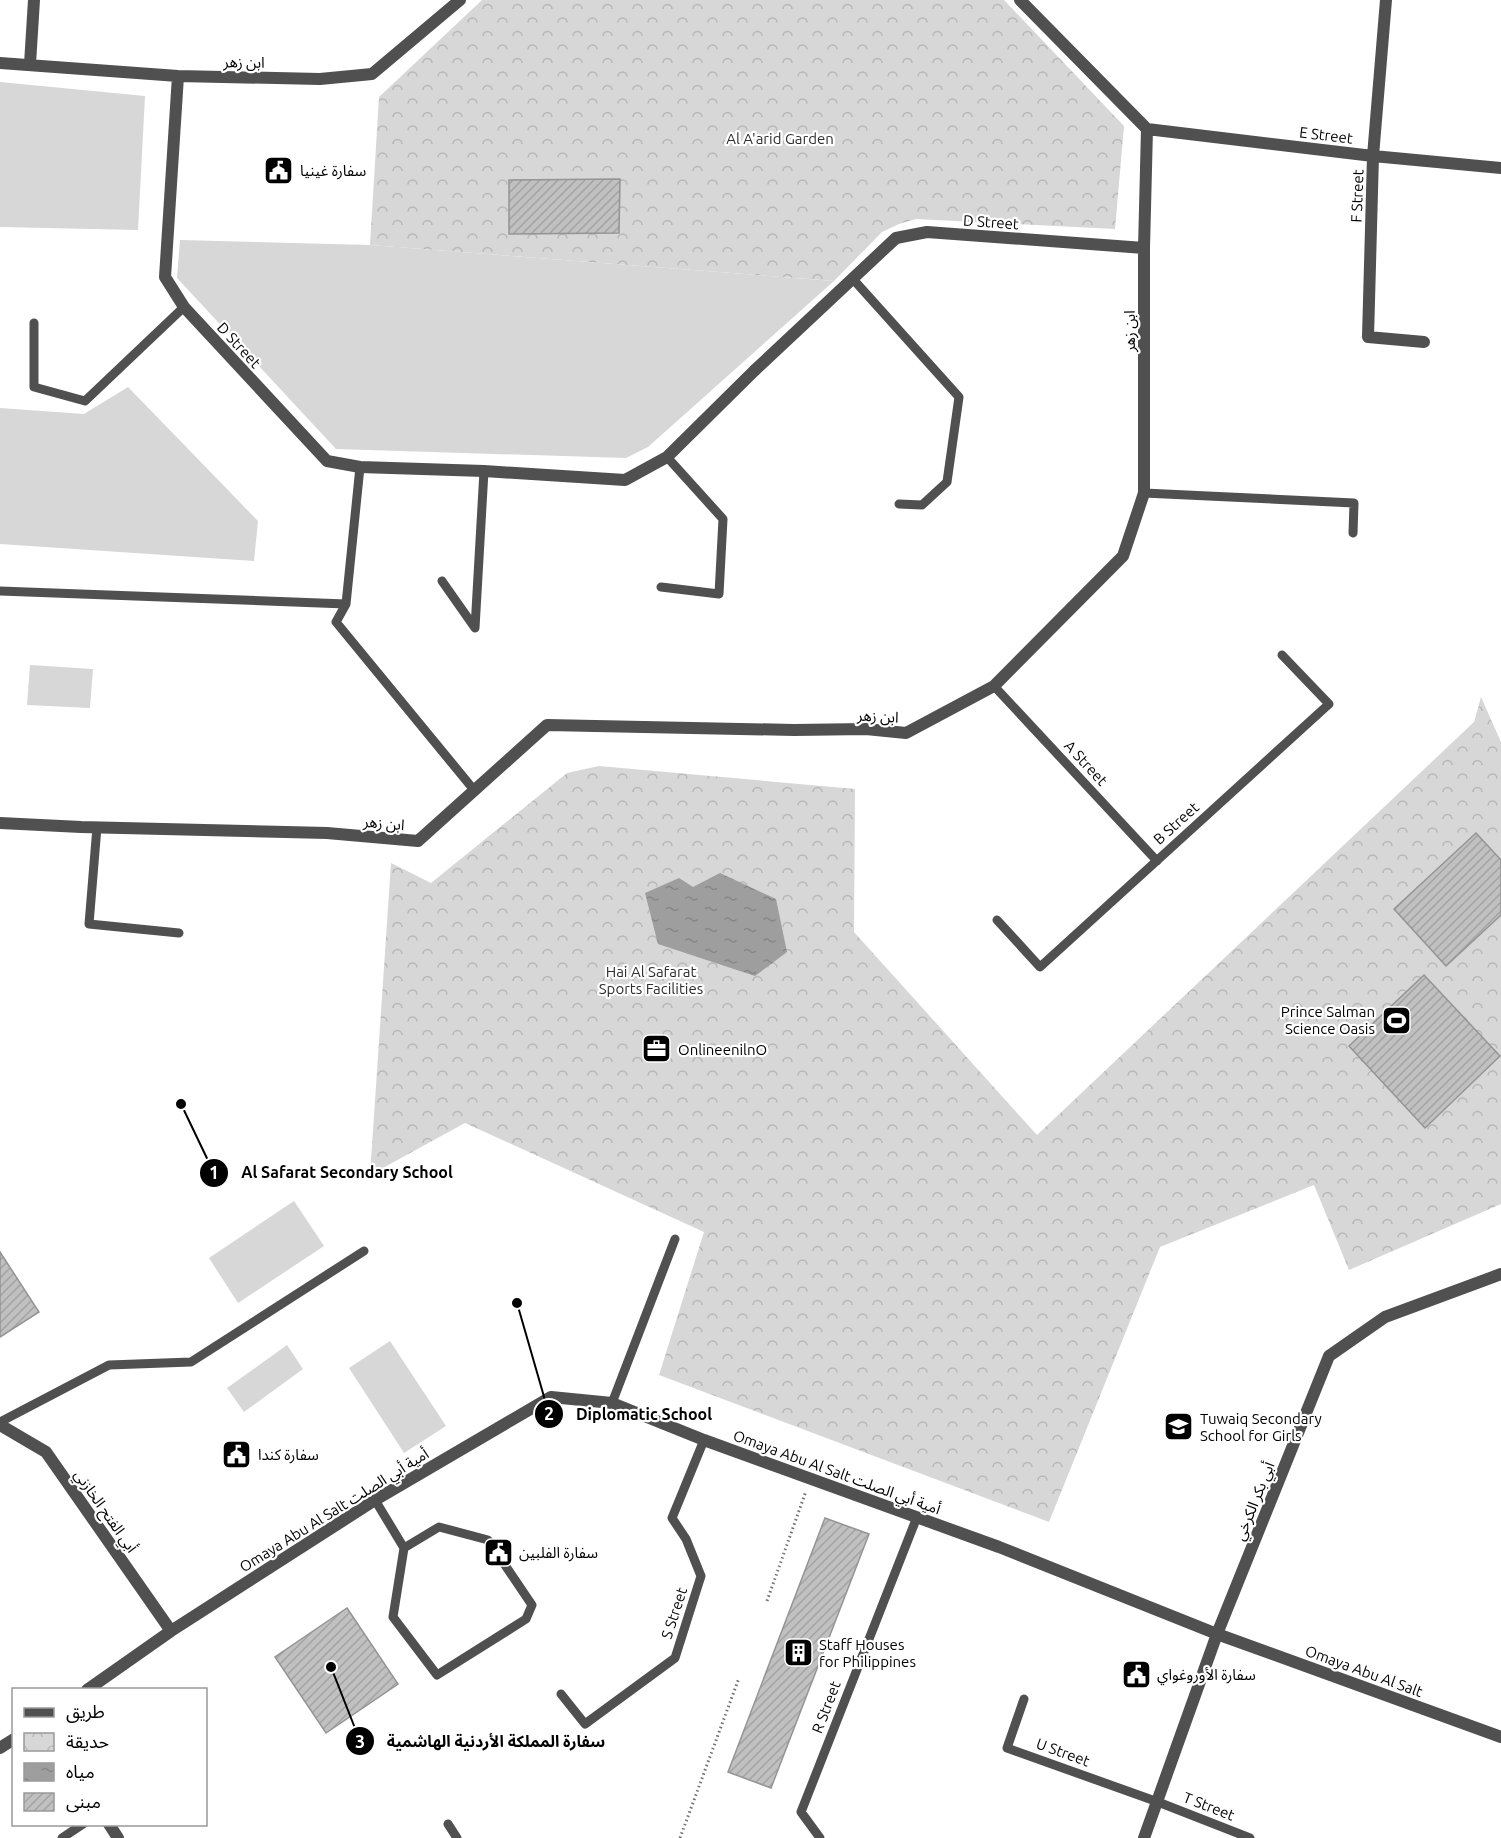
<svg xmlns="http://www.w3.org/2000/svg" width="1501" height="1838" viewBox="0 0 1501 1838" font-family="Ubuntu,'Noto Sans Arabic',sans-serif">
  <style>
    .grass { fill: #d7d7d7 }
    .park { fill: url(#park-crowns) }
    .water { fill: url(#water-ripples) }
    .building { fill: url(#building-hatch); stroke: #949494; stroke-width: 1.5 }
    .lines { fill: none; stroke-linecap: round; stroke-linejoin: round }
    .path { stroke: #727272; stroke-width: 3; stroke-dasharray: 1.5 3; stroke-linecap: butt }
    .service { stroke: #505050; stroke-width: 9 }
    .minor { stroke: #505050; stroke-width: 12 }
    .labels { text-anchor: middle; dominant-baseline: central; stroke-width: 4.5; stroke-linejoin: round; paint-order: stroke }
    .street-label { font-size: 15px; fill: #000; stroke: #fff }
    .park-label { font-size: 15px; fill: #2e2e2e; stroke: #fff }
    .poi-label { font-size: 15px; fill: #000; stroke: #fff; text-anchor: start }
    .leader { fill: none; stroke: #000; stroke-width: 2 }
    .callout-dot { fill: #000; stroke: #fff; stroke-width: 2 }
    .mark-label { font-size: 18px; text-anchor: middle; font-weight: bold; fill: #fff }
    .callout-label { font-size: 16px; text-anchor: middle; font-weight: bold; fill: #000; stroke: #fff; stroke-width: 4.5; stroke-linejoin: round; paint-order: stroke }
  </style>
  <defs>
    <pattern id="park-crowns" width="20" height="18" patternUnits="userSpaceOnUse" patternTransform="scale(1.5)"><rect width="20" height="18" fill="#d7d7d7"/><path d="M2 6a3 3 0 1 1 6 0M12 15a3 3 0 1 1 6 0" fill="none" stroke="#b7b7b7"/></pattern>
    <pattern id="water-ripples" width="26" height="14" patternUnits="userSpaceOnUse" patternTransform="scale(1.5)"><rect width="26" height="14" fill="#9e9e9e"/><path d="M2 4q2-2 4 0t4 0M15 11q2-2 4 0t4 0" fill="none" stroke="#868686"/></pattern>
    <pattern id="building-hatch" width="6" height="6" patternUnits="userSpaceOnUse" patternTransform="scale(1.5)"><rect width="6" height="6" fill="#c0c0c0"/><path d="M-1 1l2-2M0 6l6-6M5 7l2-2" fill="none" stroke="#a3a3a3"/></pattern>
  </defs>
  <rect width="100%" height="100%" fill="#fff"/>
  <path class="grass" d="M0,82L145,96L138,230L0,227Z
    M180,240L370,245L834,281L648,447L626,458L336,449L177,278Z
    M128,387L258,521L254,561L0,544V408L84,414Z
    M30,665L93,669L90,708L27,705Z
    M294,1201L324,1246L238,1303L209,1258Z
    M390,1341L446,1426L404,1453L349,1368Z
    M287,1345L303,1369L244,1412L227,1388Z"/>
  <path class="park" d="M482,0H1004L1124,126L1115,229L916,219L899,224L882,232L834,281L370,245L379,97Z
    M1481,697L1501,742V1204L1349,1270L1314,1185L1160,1247L1049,1522L659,1375L704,1232L465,1123L370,1175L391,863L431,883L567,773L599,766L855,789L854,932L1037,1135L1474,722Z"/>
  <path class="water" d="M720,873L776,899L787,952L755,976L658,944L645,893L679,878L693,887Z"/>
  <path class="building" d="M620,179L619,233L509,234V180Z
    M1476,833L1501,860V915L1446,966L1394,909Z
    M1424,975L1500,1056L1425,1128L1349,1046Z
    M0,1252L39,1312L0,1337Z
    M825,1518L869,1534L771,1788L728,1772Z
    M347,1608L398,1684L326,1733L275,1657Z"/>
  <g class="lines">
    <path class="path" d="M767,1601L806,1491
      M680,1838L739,1678"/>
    <path class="service" d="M852,278L959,397L947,482L922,505L899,504
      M34,323V387L85,401L184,307
      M360,467L346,604L336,622L474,790
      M1144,493L1354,503L1353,533
      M442,581L475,628L484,471
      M661,587L719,594L723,519L667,457
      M0,591L346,604
      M994,686L1157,861
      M97,827L89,924L179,933
      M997,920L1040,967L1329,704L1282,655
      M612,1403L675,1239
      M0,1422L109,1365L191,1362L364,1251
      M375,1500L404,1548L393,1617L437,1675L526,1619L532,1605L488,1540L439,1527L404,1548
      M561,1694L585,1724L675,1658L701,1576L686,1539L672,1518L704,1440
      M1024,1699L1007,1748L1158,1802L1250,1838
      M448,1824L457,1838
      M62,1838L83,1824
      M820,1838L801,1812L917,1517"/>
    <path class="minor" d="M1386,0L1373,156L1368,337L1424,342
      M0,63L178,76L320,79L372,74L460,0
      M30,64L34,0
      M178,76L165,277L184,307L327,461L360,467L484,471L625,480L667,457L754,371L896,238L927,232L1144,248
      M1147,129L1373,156L1501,168
      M0,823L81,827L327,833L418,841L547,725L794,730L866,729L906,733L994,686L1123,556L1144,493V248L1147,129L1020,0
      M0,1425L46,1452L171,1631
      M87,1690L171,1631L375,1500L551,1397L612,1403L704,1440L999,1547L1217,1634L1501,1737
      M0,1748L14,1739
      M109,1824L118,1838
      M1144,1838L1217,1634L1329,1356L1385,1317L1501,1274"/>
  </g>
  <defs>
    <symbol id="civic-square" viewBox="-11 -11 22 22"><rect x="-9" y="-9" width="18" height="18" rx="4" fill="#000" stroke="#fff"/><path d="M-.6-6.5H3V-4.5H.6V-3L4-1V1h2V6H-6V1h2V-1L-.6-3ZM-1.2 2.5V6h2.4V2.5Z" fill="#fff"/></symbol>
    <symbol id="stadium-square" viewBox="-11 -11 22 22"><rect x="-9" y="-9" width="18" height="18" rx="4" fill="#000" stroke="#fff"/><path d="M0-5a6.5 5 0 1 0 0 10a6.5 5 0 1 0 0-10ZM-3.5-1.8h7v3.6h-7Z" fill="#fff"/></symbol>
    <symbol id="office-square" viewBox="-11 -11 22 22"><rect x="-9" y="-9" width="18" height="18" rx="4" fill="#000" stroke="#fff"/><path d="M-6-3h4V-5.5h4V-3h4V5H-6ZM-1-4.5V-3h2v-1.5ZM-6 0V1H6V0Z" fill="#fff"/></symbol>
    <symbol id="school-square" viewBox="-11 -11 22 22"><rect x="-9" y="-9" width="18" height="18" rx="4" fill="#000" stroke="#fff"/><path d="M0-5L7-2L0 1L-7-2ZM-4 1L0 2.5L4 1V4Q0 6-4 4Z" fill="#fff"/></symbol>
    <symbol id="building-square" viewBox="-11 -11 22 22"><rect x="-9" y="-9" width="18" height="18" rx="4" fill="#000" stroke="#fff"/><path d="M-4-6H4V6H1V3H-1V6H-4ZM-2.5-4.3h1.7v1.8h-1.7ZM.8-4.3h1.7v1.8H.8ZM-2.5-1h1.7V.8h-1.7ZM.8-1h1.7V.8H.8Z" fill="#fff"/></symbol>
  </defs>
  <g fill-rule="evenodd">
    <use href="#civic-square" x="262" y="154" width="33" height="33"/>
    <use href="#stadium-square" x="1380" y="1004" width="33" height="33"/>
    <use href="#office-square" x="640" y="1032" width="33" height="33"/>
    <use href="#school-square" x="1162" y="1410" width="33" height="33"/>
    <use href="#civic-square" x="220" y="1438" width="33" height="33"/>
    <use href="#civic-square" x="482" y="1536" width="33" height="33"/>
    <use href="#building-square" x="782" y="1636" width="33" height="33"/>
    <use href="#civic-square" x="1120" y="1658" width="33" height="33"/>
  </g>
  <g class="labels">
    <g class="street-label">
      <text transform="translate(244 62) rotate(1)">ابن زهر</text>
      <text transform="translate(1326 135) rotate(7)">E Street</text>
      <text transform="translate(1357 196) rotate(-88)">F Street</text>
      <text transform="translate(991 222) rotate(4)">D Street</text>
      <text transform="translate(1129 331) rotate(-90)">ابن زهر</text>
      <text transform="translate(239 345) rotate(47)">D Street</text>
      <text transform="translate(878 716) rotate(3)">ابن زهر</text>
      <text transform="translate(1086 763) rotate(47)">A Street</text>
      <text transform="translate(384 823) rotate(5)">ابن زهر</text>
      <text transform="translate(1176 823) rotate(-42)">B Street</text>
      <text transform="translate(837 1472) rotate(20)">Omaya Abu Al Salt أمية أبي الصلت</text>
      <text transform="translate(1254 1501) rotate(-68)">أبي بكر الكرخي</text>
      <text transform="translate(334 1510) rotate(-32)">Omaya Abu Al Salt أمية أبي الصلت</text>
      <text transform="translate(106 1511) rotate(55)">أبي الفتح الخازني</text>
      <text transform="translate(674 1613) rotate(-72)">S Street</text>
      <text transform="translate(1364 1671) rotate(20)">Omaya Abu Al Salt</text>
      <text transform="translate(826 1707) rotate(-69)">R Street</text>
      <text transform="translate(1063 1752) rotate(20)">U Street</text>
      <text transform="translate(1209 1806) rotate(21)">T Street</text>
    </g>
    <g class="park-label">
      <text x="780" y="138">Al A'arid Garden</text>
      <text x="651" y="971">Hai Al Safarat<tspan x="651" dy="17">Sports Facilities</tspan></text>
    </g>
    <g class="poi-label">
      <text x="300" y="170">سفارة غينيا</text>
      <text x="1375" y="1011" text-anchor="end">Prince Salman<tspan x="1375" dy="17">Science Oasis</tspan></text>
      <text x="678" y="1049">OnlineenilnO</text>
      <text x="1200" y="1418">Tuwaiq Secondary<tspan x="1200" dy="17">School for Girls</tspan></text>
      <text x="258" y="1454">سفارة كندا</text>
      <text x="519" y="1552">سفارة الفلبين</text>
      <text x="819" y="1644">Staff Houses<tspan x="819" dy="17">for Philippines</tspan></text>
      <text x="1157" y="1674">سفارة الأوروغواي</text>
    </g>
  </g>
  <path class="leader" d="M181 1104L214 1173M517 1303L549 1414M331 1667L360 1741"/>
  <g class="callout-dot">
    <circle cx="181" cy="1104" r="6"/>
    <circle cx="517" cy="1303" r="6"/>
    <circle cx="331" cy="1667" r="6"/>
    <circle cx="214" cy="1173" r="15"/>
    <circle cx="549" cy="1414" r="15"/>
    <circle cx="360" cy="1741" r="15"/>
  </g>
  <g class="mark-label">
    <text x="214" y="1179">1</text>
    <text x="549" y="1420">2</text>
    <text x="360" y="1748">3</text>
  </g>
  <g class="callout-label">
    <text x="347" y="1178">Al Safarat Secondary School</text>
    <text x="644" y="1420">Diplomatic School</text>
    <text x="496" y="1747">سفارة المملكة الأردنية الهاشمية</text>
  </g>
  <rect x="12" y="1688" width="195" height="138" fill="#ffffff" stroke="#999999" stroke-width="1.5"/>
  <rect x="24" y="1708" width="30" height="9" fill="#505050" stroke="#999999" stroke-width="1.5"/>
  <text x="66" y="1718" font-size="18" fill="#000000">طريق</text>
  <rect x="24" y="1733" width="30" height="18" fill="url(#park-crowns)" stroke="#999999" stroke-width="1.5"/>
  <text x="66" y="1748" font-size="18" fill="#000000">حديقة</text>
  <rect x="24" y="1763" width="30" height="18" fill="url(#water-ripples)" stroke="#999999" stroke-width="1.5"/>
  <text x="66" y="1778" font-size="18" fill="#000000">مياه</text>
  <rect x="24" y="1793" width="30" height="18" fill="url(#building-hatch)" stroke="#999999" stroke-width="1.5"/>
  <text x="66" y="1808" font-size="18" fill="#000000">مبنى</text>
</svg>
